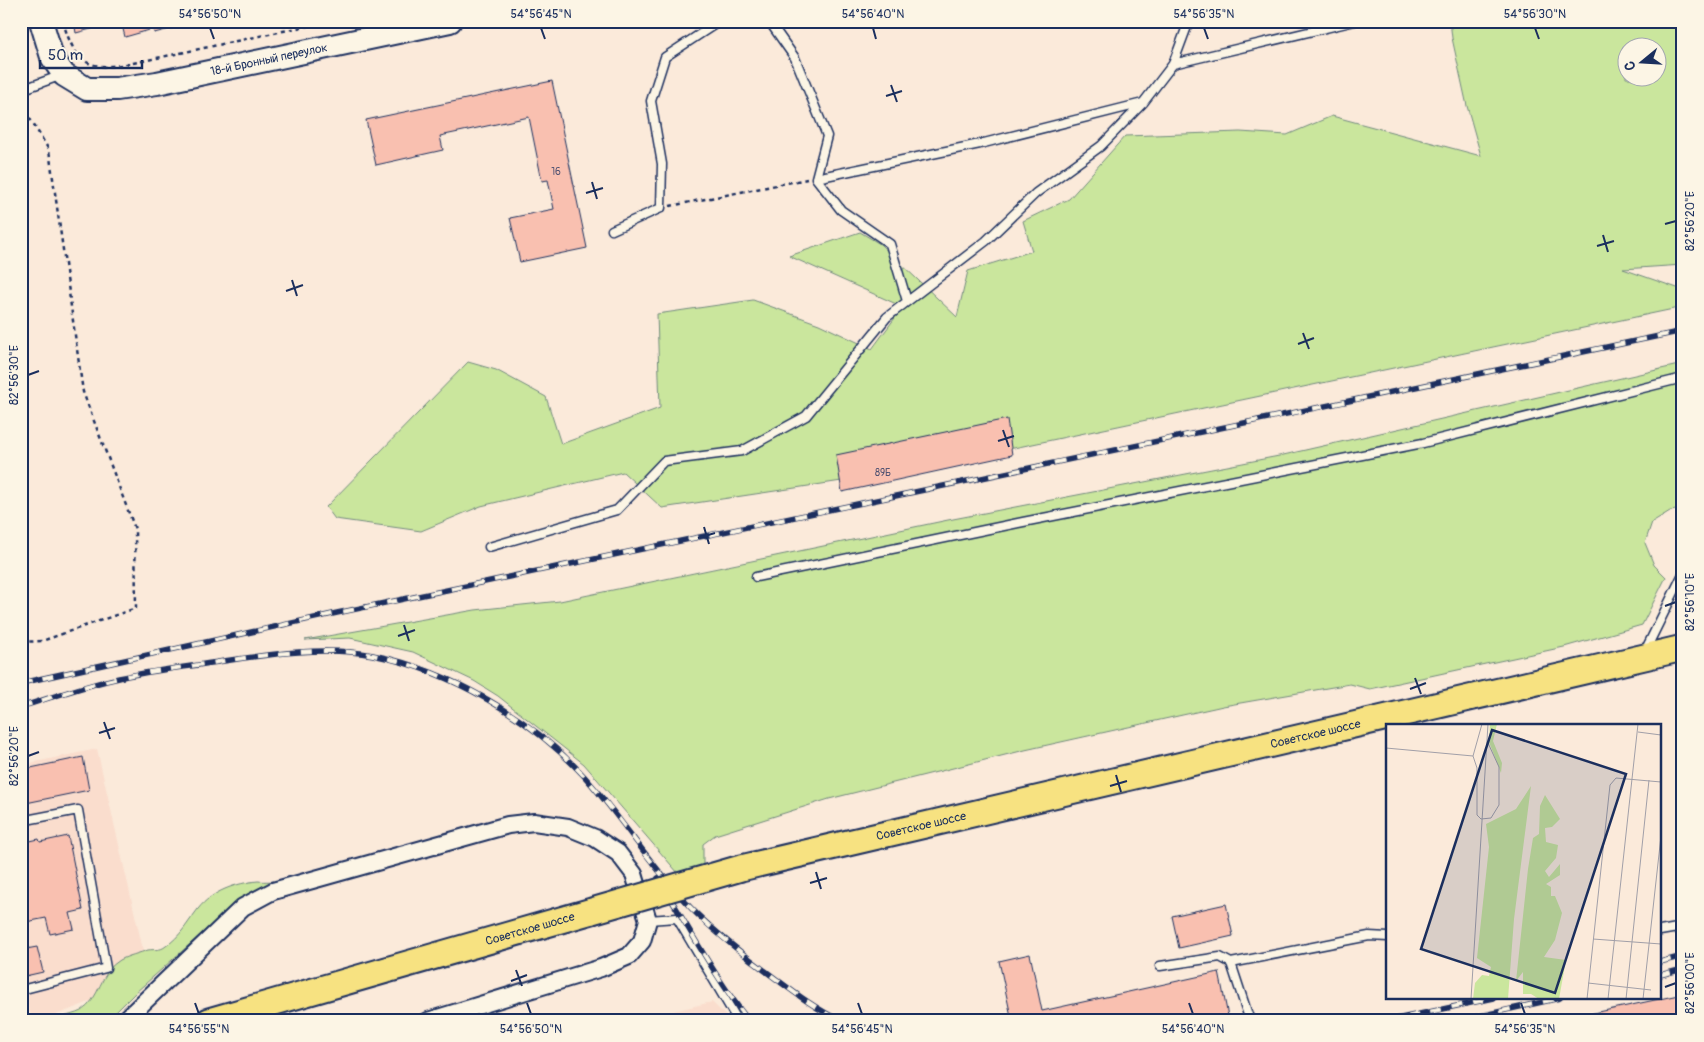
<svg xmlns="http://www.w3.org/2000/svg" width="1704" height="1042" viewBox="0 0 1704 1042" font-family="Pangolin,sans-serif">
  <style>
    .built { fill: #faddcd }
    .green { fill: #cae69d; stroke: #728a7e; fill-rule: evenodd }
    .building { fill: #f9c0b0; stroke: #1b2f5e }
    .lines { fill: none; stroke-linecap: round; stroke-linejoin: round }
    .lane-casing { stroke: #1b2f5e; stroke-width: 11 }
    .street-casing { stroke: #1b2f5e; stroke-width: 20 }
    .secondary-casing { stroke: #1b2f5e; stroke-width: 26 }
    .primary-casing { stroke: #1b2f5e; stroke-width: 29 }
    .path { stroke: #1b2f5e; stroke-width: 2.5; stroke-dasharray: 4 4; stroke-linecap: butt }
    .lane { stroke: #fcf5e5; stroke-width: 8 }
    .street { stroke: #fcf5e5; stroke-width: 16 }
    .secondary { stroke: #fcf5e5; stroke-width: 22 }
    .primary { stroke: #f7e281; stroke-width: 25 }
    .rail-casing { stroke: #1b2f5e; stroke-width: 5.5 }
    .rail { stroke: #fcf5e5; stroke-width: 4; stroke-dasharray: 11; stroke-linecap: butt }
    .primary-bridge-casing { stroke: #1b2f5e; stroke-width: 29; stroke-linecap: butt }
    .primary-bridge { stroke: #f7e281; stroke-width: 25 }
    .ticks { fill: none; stroke: #1b2f5e; stroke-width: 2 }
    .labels { text-anchor: middle; dominant-baseline: central; stroke-width: 5; stroke-linejoin: round; paint-order: stroke }
    .number-label { font-size: 10px; fill: #525372 }
    .street-label { font-size: 12px; fill: #1b2f5e; stroke: #fcf5e5 }
    .inset-road { fill: none; stroke: #a19fa8; stroke-width: 1 }
    .view { fill: #1b2f5e; fill-opacity: 0.15; stroke: #1b2f5e; stroke-width: 2.5 }
    .inset-edge { fill: none; stroke: #1b2f5e; stroke-width: 2.5 }
    .neatline { fill: none; stroke: #1b2f5e; stroke-width: 2 }
    .ticks-label { font-size: 12px; text-anchor: middle; fill: #1b2f5e }
  </style>
  <rect width="100%" height="100%" fill="#fbeada"/>
  <filter id="ink" filterUnits="userSpaceOnUse"><feTurbulence type="fractalNoise" baseFrequency=".02" numOctaves="2"/><feDisplacementMap in="SourceGraphic" scale="10" xChannelSelector="R" yChannelSelector="G"/><feConvolveMatrix kernelMatrix="1 2 1 2 8 2 1 2 1" color-interpolation-filters="sRGB"/></filter>
  <g filter="url(#ink)">
    <path class="built" d="M97,749L149,976L135,984L41,1021H33L25,1000H21V765Z
      M712,1002L731,1021H630Z"/>
    <path class="green" d="M1450,21H1683V265L1623,269L1683,290V307L895,473L662,508L623,472L481,506L421,531L335,519L326,507L468,362L496,370L546,397L561,444L660,408L657,314L753,300L819,324L872,349L903,307L789,256L860,232L880,244L957,317L968,271L1032,251L1023,221L1069,199L1125,136L1240,132L1287,135L1332,116L1481,156L1467,106L1452,38ZM1626,48H1656V78H1626Z
      M1683,364V509L1670,511L1652,522L1645,543L1654,565L1666,577L1642,625L1564,647L1370,689L1350,684L1223,706L1025,750L829,799L715,835L703,844V865L678,873L584,764L498,696L474,681L413,652L350,638L305,640L475,610L560,601L948,520L1279,456Z
      M258,881C265,882 273,880 279,883L227,911L135,993L107,1021H21V1009C26,1012 29,1016 33,1019C42,1023 54,1019 63,1017C69,1015 75,1014 81,1011C100,1000 100,971 120,960C127,956 140,953 148,950C155,949 160,951 166,946C180,937 188,922 198,909C212,891 236,883 258,881Z"/>
    <path class="building" d="M74,21H106V25L76,33Z
      M121,21H186V25L154,33L153,29L125,37Z
      M552,81L587,248L520,262L510,218L554,209L548,180L542,181L529,117L440,136L443,150L376,165L366,120Z
      M1007,419L1012,455L842,492L836,455Z
      M83,757L89,790L21,804V770Z
      M68,836L83,910L70,913L74,929L50,934L46,918L21,923V843L39,839L40,842Z
      M1226,904L1233,936L1179,948L1172,916Z
      M37,947L43,972L21,977V950Z
      M1030,954L1042,1011L1219,972L1229,1021H1012L999,961Z
      M1683,994V1021H1580V1016Z"/>
    <g class="lines">
      <defs>
        <path id="lane" d="M769,21L795,58L827,136L816,178L841,210L890,244L907,301
          M1173,64L1355,21
          M21,90L62,75
          M816,178L980,144L1143,103
          M612,230L661,208L662,164L651,101L665,57L720,21
          M489,547L617,510L664,461L742,451L806,416L887,317L986,241L1036,193L1101,146L1143,103L1173,64L1189,21
          M756,577L1023,522L1423,443L1683,378
          M1645,651L1683,574
          M21,821L78,810L106,968L21,990
          M648,920L677,918L738,1021
          M1660,931L1683,927
          M1231,963L1250,1021
          M1160,966L1220,957L1231,963L1369,936L1388,937"/>
        <path id="street" d="M124,1021L243,907L273,891L508,825L534,822L568,827L595,838L618,853L634,874L648,920L642,941L629,956L601,968L428,1021"/>
        <g id="secondary">
          <path id="s1" d="M41,21L52,57L64,75L87,89H117L157,83L450,21"/>
        </g>
        <g id="primary">
          <path id="s2" d="M741,868L1683,648"/>
          <path id="s3" d="M209,1021L592,911"/>
        </g>
      </defs>
      <use href="#lane" class="lane-casing"/>
      <use href="#street" class="street-casing"/>
      <use href="#secondary" class="secondary-casing"/>
      <use href="#primary" class="primary-casing"/>
      <path class="path" d="M63,21C77,73 96,70 143,61L330,21
        M21,104L49,150L83,392L135,529L136,608L42,641L21,642
        M670,206L807,179"/>
      <use href="#lane" class="lane"/>
      <use href="#street" class="street"/>
      <use href="#secondary" class="secondary"/>
      <use href="#primary" class="primary"/>
      <defs>
        <path id="rail" d="M21,683L337,613L1683,331
          M21,707C53,697 86,685 119,678C153,670 189,667 224,661C271,654 326,646 373,655C451,671 531,718 584,776C622,818 651,867 691,908C713,931 739,951 764,970C790,989 812,1007 841,1021
          M658,878C688,926 714,976 749,1021
          M1660,962L1683,956
          M1660,975L1683,969
          M1387,1021L1494,998
          M1457,1021L1560,998"/>
      </defs>
      <use href="#rail" class="rail-casing"/>
      <use href="#rail" class="rail"/>
      <defs>
        <path id="primary-bridge" d="M592,911L741,868"/>
      </defs>
      <use href="#primary-bridge" class="primary-bridge-casing"/>
      <use href="#primary-bridge" class="primary-bridge"/>
    </g>
  </g>
  <path class="ticks" d="M210,28L214,39M541,28L545,39M873,28L876,39M1204,28L1208,39M1535,28L1539,39M891,85L897,102M886,96L902,91M592,182L597,199M586,193L603,188M1665,224L1676,221M1603,235L1608,252M1597,246L1614,241M292,280L297,296M286,291L303,285M1303,333L1309,349M1298,344L1314,338M28,375L39,371M1003,430L1009,447M998,441L1014,436M704,527L709,544M698,538L715,533M1665,606L1676,602M404,625L409,641M398,636L415,630M1415,678L1421,694M1410,689L1426,683M104,722L110,739M99,733L115,728M28,756L39,752M1116,775L1121,792M1110,786L1127,781M816,872L821,889M810,883L827,878M516,970L522,986M511,981L527,975M1665,987L1676,983M195,1003L199,1014M527,1003L531,1014M858,1003L862,1014M1189,1003L1193,1014M1521,1003L1525,1014"/>
  <g class="labels">
    <g class="number-label">
      <text x="556" y="172">16</text>
      <text x="883" y="473">89Б</text>
    </g>
    <g class="street-label">
      <text stroke="none"><textPath href="#s1" startOffset="271">18-й Бронный переулок</textPath></text>
      <text stroke="none"><textPath href="#s2" startOffset="590">Советское шоссе</textPath></text>
      <text stroke="none"><textPath href="#s2" startOffset="185">Советское шоссе</textPath></text>
      <text stroke="none"><textPath href="#s3" startOffset="334">Советское шоссе</textPath></text>
    </g>
  </g>
  <g transform="translate(1386 724)">
    <rect width="275" height="275" fill="#fbeada"/>
    <path d="M104,0H111L107,17L116,39L115,49L103,18ZM145,62L128,195L122,275H87L89,259L96,251L103,252L105,243L91,234L103,123L100,100L130,85ZM159,71L174,95L166,103L159,104L160,118L172,121L170,134L159,147L163,153L174,140V151L160,160L165,163V172H169L176,189L169,216L158,233L180,236L173,275H153L145,270H137V248L130,257L142,145L147,114L153,110L154,82Z" fill="#cae69d"/>
    <path class="inset-road" d="M96,0L87,32L91,44V91L95,95L105,94L113,81V43L102,19M252,8L275,11M0,24L87,32M207,215L275,220M202,259L265,266M85,275L102,0M201,275L224,61L230,54L275,58M222,275L252,0M240,275L263,56M257,275L275,112"/>
    <path class="view" d="M106,6L240,50L169,269L35,225Z"/>
    <rect width="275" height="275" class="inset-edge"/>
  </g>
  <rect width="1704" height="1042" fill="none" stroke="#fcf5e5" stroke-width="55"/>
  <g transform="translate(1642 62) rotate(252)"><circle r="24" fill="#fcf5e5" stroke="#a2a6af"/>
  <path d="M0-4L9 19L0 12L-9 19Z" fill="#1b2f5e"/>
  <text y="-8" font-size="14" font-weight="bold" text-anchor="middle" fill="#1b2f5e">С</text>
  </g>
  <path d="M40 60v8h102v-8" fill="none" stroke="#1b2f5e" stroke-width="2.5"/>
  <text x="48" y="60" font-size="15" fill="#1b2f5e" stroke="#fcf5e5" stroke-width="4" paint-order="stroke">50 m</text>
  <rect x="28" y="28" width="1648" height="986" class="neatline"/>
  <g class="ticks-label">
    <text x="210" y="18">54°56'50"N</text>
    <text x="541" y="18">54°56'45"N</text>
    <text x="873" y="18">54°56'40"N</text>
    <text x="1204" y="18">54°56'35"N</text>
    <text x="1535" y="18">54°56'30"N</text>
    <text transform="translate(1690 221) rotate(-90)" y="4">82°56'20"E</text>
    <text transform="translate(14 375) rotate(-90)" y="4">82°56'30"E</text>
    <text transform="translate(1690 602) rotate(-90)" y="4">82°56'10"E</text>
    <text transform="translate(14 756) rotate(-90)" y="4">82°56'20"E</text>
    <text transform="translate(1690 983) rotate(-90)" y="4">82°56'00"E</text>
    <text x="199" y="1033">54°56'55"N</text>
    <text x="531" y="1033">54°56'50"N</text>
    <text x="862" y="1033">54°56'45"N</text>
    <text x="1193" y="1033">54°56'40"N</text>
    <text x="1525" y="1033">54°56'35"N</text>
  </g>
</svg>
